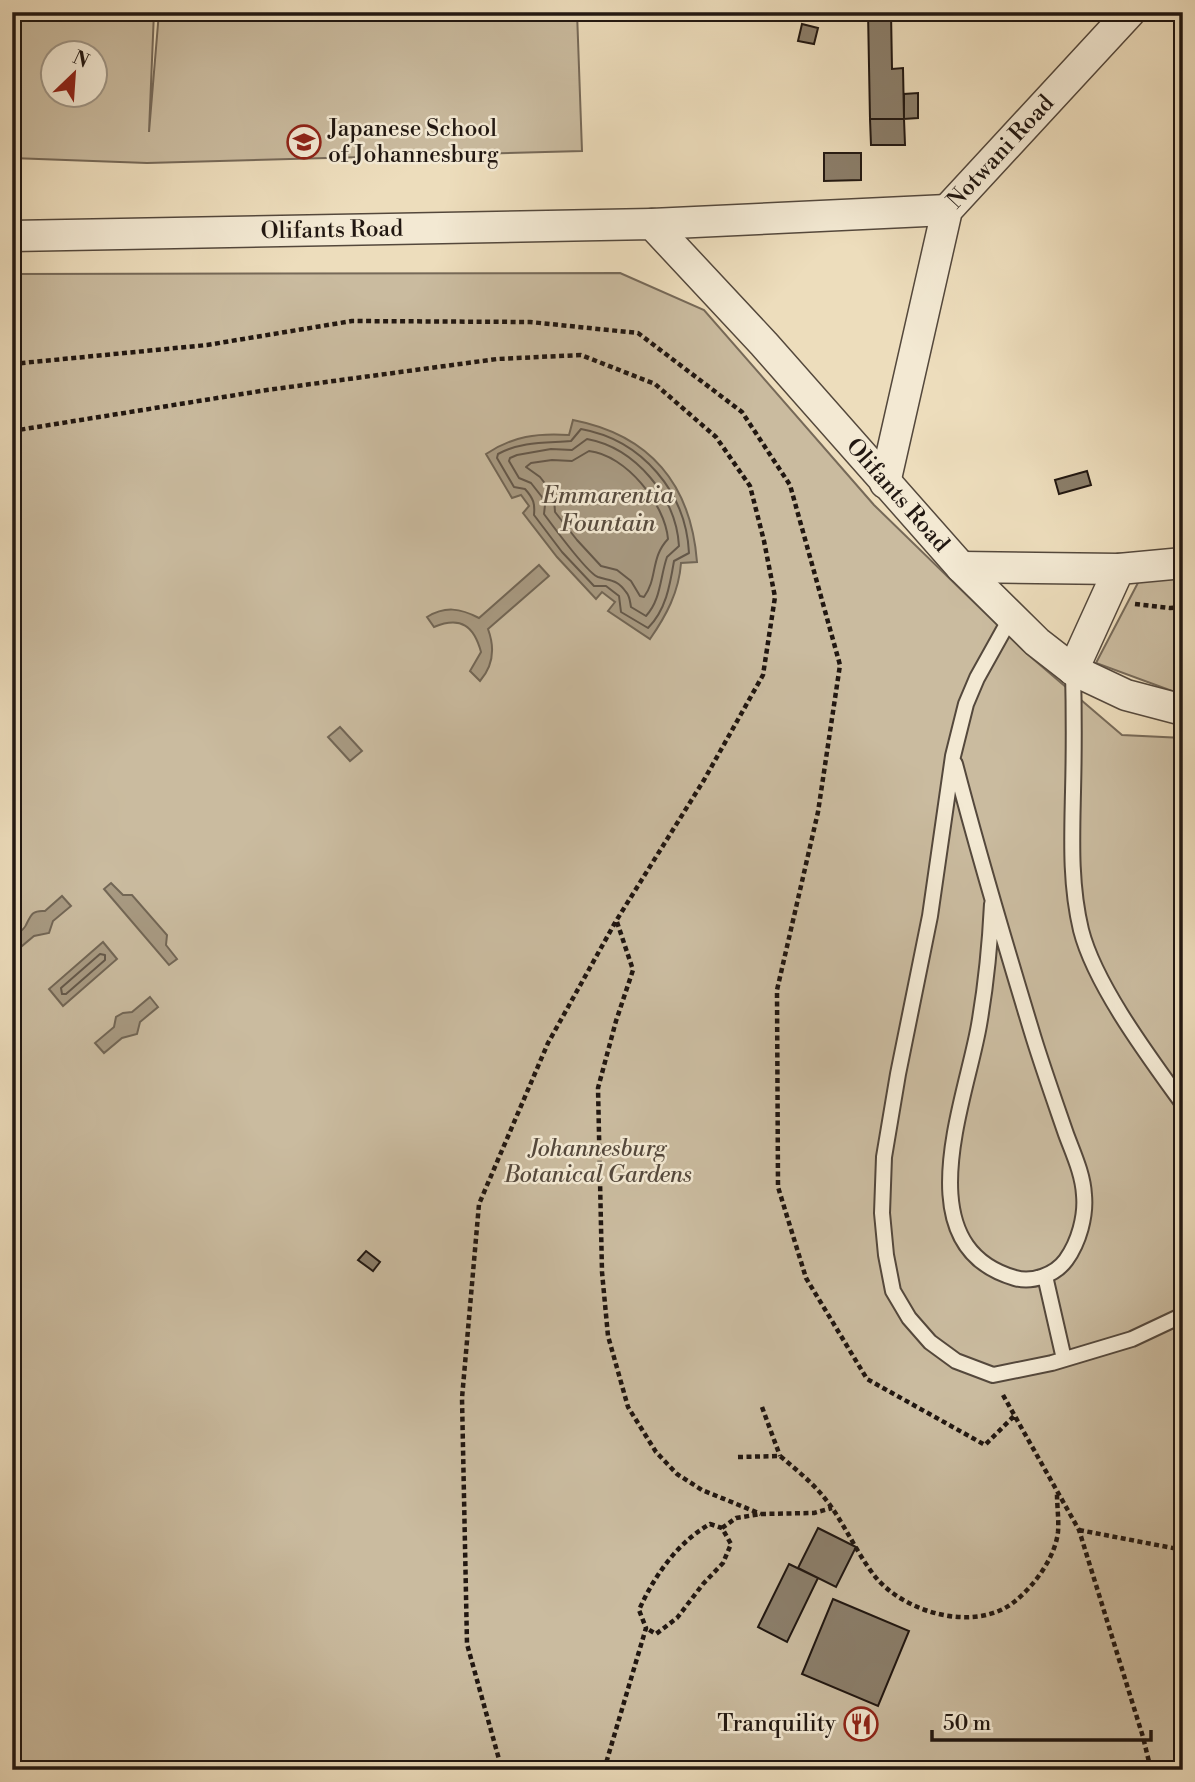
<svg xmlns="http://www.w3.org/2000/svg" width="1195" height="1782" viewBox="0 0 1195 1782" font-family="'Libre Bodoni',serif">
  <style>
    .green { fill: #cabb9f; stroke: #766958; stroke-width: 2; fill-rule: evenodd }
    .water { fill: #a89a82; stroke: #726655; stroke-width: 2 }
    .lines { fill: none; stroke-linecap: round; stroke-linejoin: round }
    .shore { stroke: #64584a; stroke-width: 2 }
    .building { fill: #8b7e6a; stroke: #211711; stroke-width: 2 }
    .service-casing { stroke: #54483c; stroke-width: 18 }
    .minor-casing { stroke: #54483c; stroke-width: 33 }
    .path { stroke: #211711; stroke-width: 4.5; stroke-dasharray: 5 3.5; stroke-linecap: butt }
    .service { stroke: #f3e9d3; stroke-width: 14 }
    .minor { stroke: #f3e9d3; stroke-width: 30 }
    .labels { text-anchor: middle; dominant-baseline: central; stroke-width: 5; stroke-linejoin: round; paint-order: stroke }
    .poi-label { font-size: 23px; fill: #211711; stroke: #f3e9d3; text-anchor: start }
    .street-label { font-size: 23px; fill: #211711; stroke: #f3e9d3 }
    .park-label { font-size: 23px; font-style: italic; fill: #54483c; stroke: #f3e9d3 }
    .water-label { font-size: 24px; font-style: italic; fill: #574b3e; stroke: #f3e9d3 }
  </style>
  <rect width="100%" height="100%" fill="#edddbc"/>
  <filter id="stains"><feTurbulence type="fractalNoise" baseFrequency=".00286" numOctaves="4"/><feColorMatrix values="0 0 0 0 .2 0 0 0 0 .09 0 0 0 0 .02 0 0 0 .5 -.17"/></filter>
  <radialGradient id="worn" r=".72"><stop offset=".6" stop-color="#630" stop-opacity="0"/><stop offset="1" stop-color="#630" stop-opacity=".3"/></radialGradient>
  <path class="green" d="M12,12H154L149,132L159,12H577L582,151L147,163L12,158ZM52,52H94V94H52Z
    M620,273L704,310L874,505L1025,652L1122,735L1183,738V1770H12V274Z
    M1183,574V695L1096,663L1141,577Z"/>
  <path class="water" d="M573,420C650,435 691,484 697,562L681,563C679,592 666,616 650,639L608,611L615,602L602,592L596,599L557,557L523,513L529,506L521,495L512,498L486,454C513,436 537,433 569,435Z
    M539,565L549,576L488,629C495,648 494,665 480,681L470,671L481,652C474,626 461,616 434,627L427,617C445,606 460,608 479,618Z
    M340,727L362,751L350,761L328,737Z
    M111,883L123,895H132L167,935L166,945L177,959L169,965L104,889Z
    M62,896L71,906L53,921L49,933L34,936L16,951L12,946V938C17,934 24,930 26,925C31,915 32,910 45,911Z
    M103,942L117,959L63,1006L49,989Z
    M150,997L158,1007L140,1022L137,1034L122,1038L104,1053L95,1043L114,1027L116,1017L123,1013L132,1012Z"/>
  <g class="lines">
    <path class="shore" d="M581,429C642,440 686,492 689,553L674,561C670,585 666,610 648,628L621,612L619,596L606,586H594L562,552L534,515C535,504 534,499 525,489L514,487L497,458L498,454C522,441 545,443 571,441Z
      M587,439C636,448 676,497 679,546L667,557C660,577 661,600 646,616L631,607C630,602 630,596 626,592C617,579 610,581 598,577C587,573 553,526 544,514L545,505L542,497L531,483L519,478L509,461L510,458L517,455L551,449L572,450Z
      M589,451C626,455 665,504 668,539C650,558 658,578 644,597L640,596L631,581L617,570L601,566L577,540L555,512L554,498L550,490L540,477L526,467L531,463L552,460L572,461Z
      M100,954L105,955V960L66,994H62L61,988Z"/>
  </g>
  <path class="building" d="M868,12H891L892,69L903,68L904,119H870Z
    M802,24L818,28L814,44L798,41Z
    M918,93V118L904,119V94Z
    M870,119H904L905,145H871Z
    M824,153H861V180L824,181Z
    M1087,471L1091,485L1059,494L1055,480Z
    M366,1251L380,1262L373,1271L358,1260Z
    M818,1528L856,1547L836,1587L798,1568Z
    M789,1564L818,1578L787,1642L758,1627Z
    M833,1599L909,1631L878,1706L802,1674Z"/>
  <g class="lines">
    <defs>
      <path id="service" d="M1011,617L977,678L966,704L953,756L930,916L898,1074L884,1157L882,1213L886,1255L893,1291L909,1318L930,1342L956,1361L993,1375L1052,1363L1132,1339L1183,1315
        M1073,670C1074,711 1074,752 1073,792C1072,839 1070,884 1081,930C1095,985 1149,1057 1183,1104
        M955,764C979,856 1006,947 1034,1039C1044,1071 1055,1102 1066,1134C1073,1153 1083,1174 1084,1195C1086,1216 1079,1242 1066,1260C1055,1275 1032,1283 1015,1278C904,1246 966,1101 979,1025C986,985 990,944 992,904
        M1045,1276L1064,1359"/>
      <g id="minor">
        <path d="M652,224L947,210"/>
        <path id="s1" d="M12,236L652,224L764,344L961,567L1037,642L1073,670L1126,695L1183,710"/>
        <path id="s2" d="M885,483L947,210L1130,12"/>
        <path d="M961,567L1119,569"/>
        <path d="M1073,670L1119,569L1183,563"/>
      </g>
    </defs>
    <use href="#service" class="service-casing"/>
    <use href="#minor" class="minor-casing"/>
    <path class="path" d="M12,364L207,345L352,321L530,322L638,333L742,412L790,485L840,665L818,812L777,990L778,1187L806,1278L867,1379L985,1445L1014,1416
      M12,431L267,390L497,359L581,355L655,384L716,437L750,486L764,541L775,597L763,675L704,780L616,921L548,1043L479,1204L462,1398L467,1644L502,1770
      M1135,604L1170,608L1183,607
      M617,922L633,970L616,1021L598,1088L602,1272L608,1336L628,1407L656,1452L677,1474L702,1490L761,1514
      M1003,1395L1079,1530L1143,1737L1151,1770
      M762,1407L780,1456
      M738,1457L780,1456C799,1472 818,1487 832,1508C848,1531 860,1559 878,1580C909,1614 976,1632 1014,1602C1034,1586 1055,1558 1058,1532C1059,1520 1057,1506 1057,1494
      M722,1528L736,1518L761,1514L814,1513L832,1508
      M1079,1530L1183,1550
      M604,1770L646,1628L639,1610C654,1576 678,1542 710,1524L722,1528L731,1544L723,1563L703,1584L677,1618L656,1634L646,1628"/>
    <use href="#service" class="service"/>
    <use href="#minor" class="minor"/>
  </g>
  <defs>
    <symbol id="school-ring" viewBox="-11 -11 22 22"><circle r="9.5" fill="#f3e9d3" stroke="#8f2418" stroke-width="1.5"/><path d="M0-5L7-2L0 1L-7-2ZM-4 1L0 2.5L4 1V4Q0 6-4 4Z" fill="#8f2418"/></symbol>
    <symbol id="restaurant-ring" viewBox="-11 -11 22 22"><circle r="9.5" fill="#f3e9d3" stroke="#8f2418" stroke-width="1.5"/><path d="M-5-6h1v4h1v-4h1v4h1v-4h1v5L-1.5 .5V6h-2V.5L-5-1ZM5-6V6H3V1.5H1.5Q1.5-4 5-6Z" fill="#8f2418"/></symbol>
  </defs>
  <g fill-rule="evenodd">
    <use href="#school-ring" x="285" y="123" width="38" height="38"/>
    <use href="#restaurant-ring" x="842" y="1705" width="38" height="38"/>
  </g>
  <g class="labels">
    <g class="poi-label">
      <text x="328" y="129">Japanese School<tspan x="328" dy="26">of Johannesburg</tspan></text>
      <text x="836" y="1724" text-anchor="end">Tranquility</text>
    </g>
    <g class="street-label">
      <text stroke="none"><textPath href="#s2" startOffset="359">Notwani Road</textPath></text>
      <text stroke="none"><textPath href="#s1" startOffset="320">Olifants Road</textPath></text>
      <text stroke="none"><textPath href="#s1" startOffset="1006">Olifants Road</textPath></text>
    </g>
    <g class="park-label">
      <text x="598" y="1149">Johannesburg<tspan x="598" dy="26">Botanical Gardens</tspan></text>
    </g>
    <g class="water-label">
      <text x="608" y="496">Emmarentia<tspan x="608" dy="28">Fountain</tspan></text>
    </g>
  </g>
  <rect width="1195" height="1782" fill="none" stroke="#edddbc" stroke-width="42"/>
  <rect x="14" y="14" width="1167" height="1754" fill="none" stroke="#211711" stroke-width="3.5"/>
  <rect x="21" y="21" width="1153" height="1740" fill="none" stroke="#211711" stroke-width="2"/>
  <g transform="translate(74 74) rotate(25)"><circle r="33" fill="#f3e9d3" stroke="#9f9585" stroke-width="2"/>
  <path d="M0-5L12 26L0 18L-12 26Z" fill="#8f2418"/>
  <text y="-10" font-size="19" font-weight="bold" text-anchor="middle" fill="#211711">N</text>
  </g>
  <path d="M932 1730v10h219v-10" fill="none" stroke="#211711" stroke-width="3.5"/>
  <text x="943" y="1730" font-size="21" fill="#211711" stroke="#f3e9d3" stroke-width="5" paint-order="stroke">50 m</text>
  <rect width="100%" height="100%" filter="url(#stains)"/>
  <rect width="100%" height="100%" fill="url(#worn)"/>
</svg>
